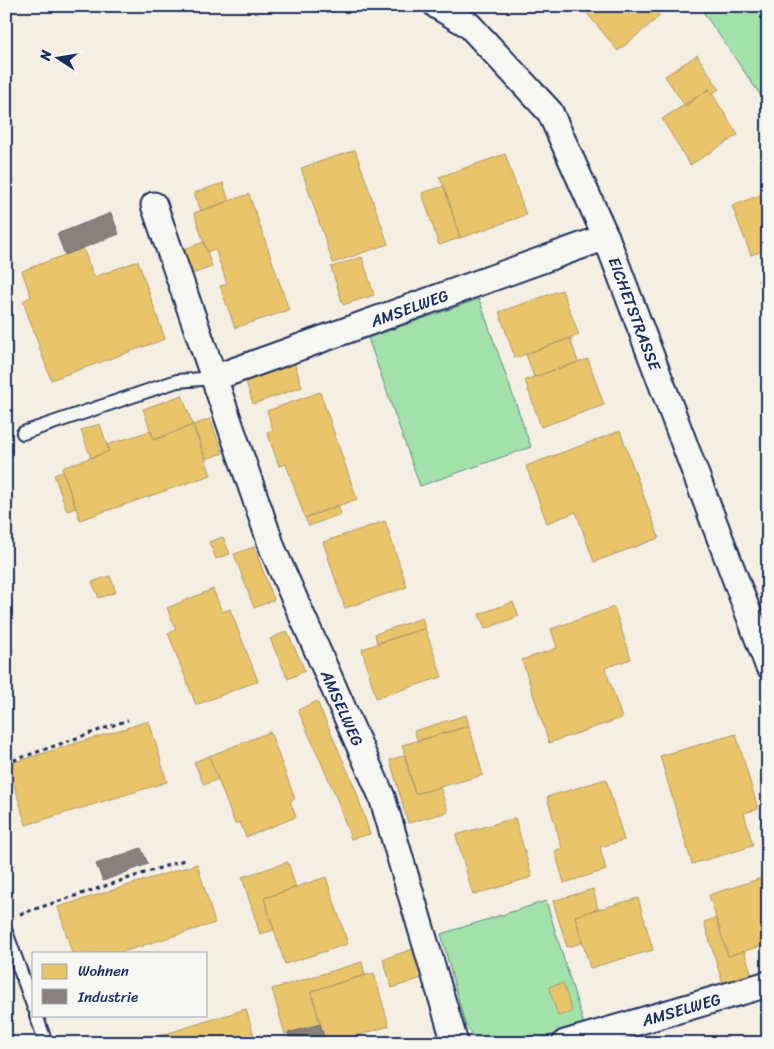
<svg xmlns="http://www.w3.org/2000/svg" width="774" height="1049" viewBox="0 0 774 1049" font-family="Sriracha,sans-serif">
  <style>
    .green { fill: #a2e2aa; stroke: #5e8884 }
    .homes { fill: #e9c46a; stroke: #ab9766 }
    .industry { fill: #8a817c; stroke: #696873 }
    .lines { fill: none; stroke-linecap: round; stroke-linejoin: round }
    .lane-casing { stroke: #1b2f5e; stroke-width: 16 }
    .street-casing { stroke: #1b2f5e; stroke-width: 29 }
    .path { stroke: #1b2f5e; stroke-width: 3; stroke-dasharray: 4 4; stroke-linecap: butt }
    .lane { stroke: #f6f6f2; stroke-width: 12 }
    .street { stroke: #f6f6f2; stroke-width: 25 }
    .labels { text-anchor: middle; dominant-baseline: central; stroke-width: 5; stroke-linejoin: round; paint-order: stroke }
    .street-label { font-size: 16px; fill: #1b2f5e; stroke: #f6f6f2 }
  </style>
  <rect width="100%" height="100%" fill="#f5eee2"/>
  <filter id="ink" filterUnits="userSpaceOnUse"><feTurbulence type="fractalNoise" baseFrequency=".02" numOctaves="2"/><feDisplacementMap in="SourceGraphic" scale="10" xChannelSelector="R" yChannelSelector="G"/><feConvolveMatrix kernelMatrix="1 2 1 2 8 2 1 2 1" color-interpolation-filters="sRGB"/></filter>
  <g filter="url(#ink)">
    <path class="green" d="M699,6H768V106Z
      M479,299L531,447L420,486L368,338Z
      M546,901L584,1025L527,1043H480L474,1038L465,1024L441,934Z"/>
    <path class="homes" d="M595,6H652L660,16L618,51L587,13Z
      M697,55L719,89L712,94L709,89L685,106L665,76Z
      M709,89L738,135L690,165L662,119Z
      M355,150L388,244L333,263L301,168Z
      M505,154L526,215L460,238L444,186L439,177Z
      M223,183L229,201L201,211L194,193Z
      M444,186L460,238L439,245L422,193Z
      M768,192V249L751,255L732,206Z
      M249,194L289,310L235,328L220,286L227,284L215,249L207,252L194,213Z
      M204,242L212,267L189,275L181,250Z
      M83,248L94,277L138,261L165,339L51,380L23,301L31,297L22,271Z
      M362,257L374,295L343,305L331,267Z
      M768,276V306L758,280Z
      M562,290L579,335L515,358L499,312Z
      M570,338L578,362L534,377L526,354Z
      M588,359L604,405L541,427L525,380Z
      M294,362L302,387L253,404L245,378Z
      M320,392L357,499L305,518L286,464L279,466L267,432L273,430L267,411Z
      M182,395L193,425L154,440L143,409Z
      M210,419L223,453L206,459L193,425Z
      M100,424L109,451L91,458L81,430Z
      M193,425L211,475L80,520L62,468L109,451L107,445L150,431L154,440Z
      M620,431L659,538L594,562L576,512L547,523L526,466Z
      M63,472L76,508L67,511L54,475Z
      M338,505L341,514L309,526L305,518Z
      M385,521L407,587L345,608L323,542Z
      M223,537L230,554L216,559L209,542Z
      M254,547L274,600L254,608L234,554Z
      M110,576L116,592L99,598L92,582Z
      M213,589L222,612L230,609L258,681L196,705L168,633L176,630L167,608Z
      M513,602L519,616L485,629L479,614Z
      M614,607L631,659L605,668L622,718L549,743L522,660L557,648L551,629Z
      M422,618L425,628L377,643L375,634Z
      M425,628L442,677L376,698L362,649Z
      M287,631L305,671L288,679L270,639Z
      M317,701L355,788L370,834L351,839L335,794L298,710Z
      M466,715L469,726L418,741L414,731Z
      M149,721L167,782L26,825L8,764Z
      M469,726L483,775L415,794L402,745Z
      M270,732L295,799L290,801L296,817L246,837L240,822L235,824L209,756Z
      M736,734L758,809L744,813L753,846L692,864L660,756Z
      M405,755L415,794L440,787L448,812L408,823L390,760Z
      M209,756L218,779L204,785L194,762Z
      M606,779L624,840L600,847L606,870L564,883L555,851L562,848L547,797Z
      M515,818L532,877L473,895L456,835Z
      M288,862L296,888L264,898L274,930L260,934L242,877Z
      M197,864L215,923L119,953H72L58,907Z
      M768,876V944L728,956L709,895Z
      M326,877L348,944L285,964L264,898Z
      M593,889L598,909L575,916L582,943L567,947L553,901Z
      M638,898L653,950L590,968L575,916Z
      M716,918L728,956L744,951L752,975L723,984L704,922Z
      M413,949L422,978L392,988L383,959Z
      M362,962L365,975L311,991L320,1024L285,1034L272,989Z
      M374,973L389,1026L332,1043H326L311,991Z
      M563,983L572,1012L558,1016L549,987Z
      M246,1009L256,1043H136Z"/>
    <path class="industry" d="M111,213L119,234L65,255L57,234Z
      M141,848L148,864L103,881L96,864Z
      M320,1024L326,1043H291L288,1033Z"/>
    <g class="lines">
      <defs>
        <path id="lane" d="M23,433L177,381L214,378
          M6,932L34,1008
          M36,1015L46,1043"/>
        <g id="street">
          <path id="s1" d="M437,6L469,25L550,112L606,237L768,665"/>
          <path d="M154,205L214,378"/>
          <path id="s2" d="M455,1043L382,797L273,550L214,378L606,237"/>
          <path id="s3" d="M565,1043L768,984"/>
        </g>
      </defs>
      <use href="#lane" class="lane-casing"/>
      <use href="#street" class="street-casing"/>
      <path class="path" d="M6,763L128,720
        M20,914L184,860"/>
      <use href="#lane" class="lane"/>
      <use href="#street" class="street"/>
    </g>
  </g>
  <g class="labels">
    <g class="street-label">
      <text stroke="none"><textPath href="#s2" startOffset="916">AMSELWEG</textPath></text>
      <text stroke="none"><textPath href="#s1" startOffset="375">EICHETSTRASSE</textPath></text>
      <text transform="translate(342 708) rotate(66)">AMSELWEG</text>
      <text stroke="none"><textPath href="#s3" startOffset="121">AMSELWEG</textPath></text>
    </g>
  </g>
  <rect width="774" height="1049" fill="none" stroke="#f6f6f2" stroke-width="25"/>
  <rect x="12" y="12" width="749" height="1024" fill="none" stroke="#1b2f5e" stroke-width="2" filter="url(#ink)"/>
  <rect x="32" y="952" width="175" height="65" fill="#f6f6f2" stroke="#9ea6b7"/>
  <rect x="42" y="964" width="25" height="15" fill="#e9c46a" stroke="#9ea6b7"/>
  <text x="78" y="976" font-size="15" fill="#1b2f5e">Wohnen</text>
  <rect x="42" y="989" width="25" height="15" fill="#8a817c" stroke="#9ea6b7"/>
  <text x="78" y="1002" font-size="15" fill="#1b2f5e">Industrie</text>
  <g transform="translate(58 58) rotate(282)" stroke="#f6f6f2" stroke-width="4" paint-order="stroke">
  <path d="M0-4L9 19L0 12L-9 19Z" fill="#1b2f5e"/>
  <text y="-8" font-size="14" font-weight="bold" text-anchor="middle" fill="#1b2f5e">N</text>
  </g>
</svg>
